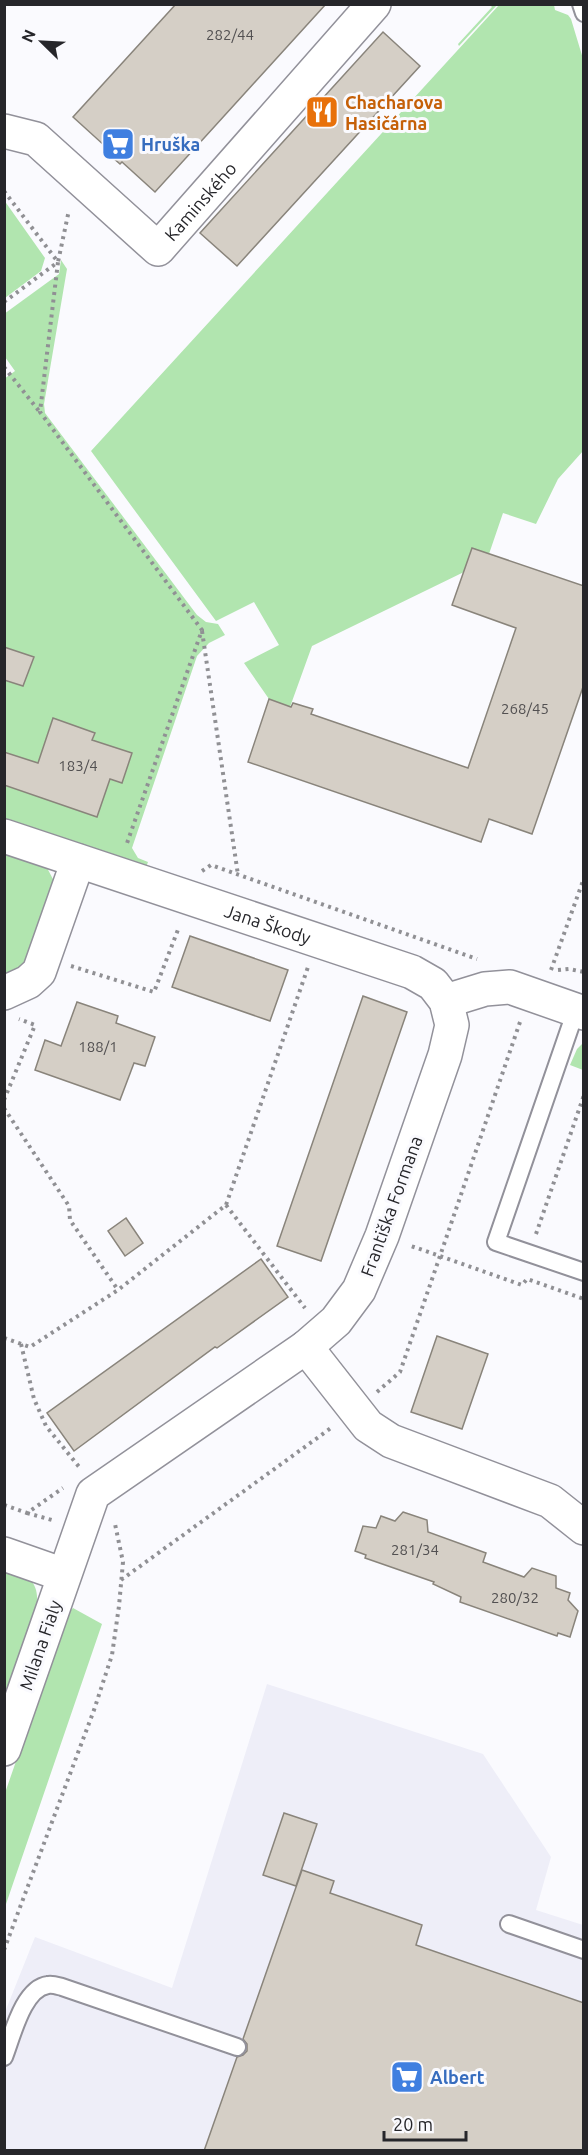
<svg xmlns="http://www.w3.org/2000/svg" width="588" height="2155" viewBox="0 0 588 2155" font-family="Ubuntu,sans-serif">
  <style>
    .built { fill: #eeeef8 }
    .green { fill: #b1e5af }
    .building { fill: #d5cfc6; stroke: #89847b; stroke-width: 1.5 }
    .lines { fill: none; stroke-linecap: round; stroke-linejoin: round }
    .lane-casing { stroke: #92919a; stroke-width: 20 }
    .street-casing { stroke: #92919a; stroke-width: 36 }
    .path { stroke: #909094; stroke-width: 4; stroke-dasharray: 3 4.5; stroke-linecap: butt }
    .lane { stroke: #fff; stroke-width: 16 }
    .street { stroke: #fff; stroke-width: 33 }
    .labels { text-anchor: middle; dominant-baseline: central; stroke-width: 6; stroke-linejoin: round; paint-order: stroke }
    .number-label { font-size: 15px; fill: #525051 }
    .food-label { font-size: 18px; font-weight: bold; fill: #c56008; stroke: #fafafe; text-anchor: start }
    .shop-label { font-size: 18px; font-weight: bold; fill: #366cbe; stroke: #fafafe; text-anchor: start }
    .street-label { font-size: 18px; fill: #26262a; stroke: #fafafe }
  </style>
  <rect width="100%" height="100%" fill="#fafafe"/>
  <path class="built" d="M267,1684L483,1754L551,1857L536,1910L583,1925V2150H5V2012L35,1937L172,1988Z"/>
  <path class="green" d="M490,5H497L459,46L458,44L492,7Z
    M499,5H554L555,10L568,15L571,19L584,62L583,451L558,479L536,524L503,513L489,554L464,572L312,646L290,707L269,699L244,663L279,645L254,602L216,621L91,451Z
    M4,200L45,258L41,271L5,298Z
    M61,260L67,269L44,404L45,413L197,615L206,622L218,624L225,635L209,643L197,656L132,848L138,858L148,862L145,870L5,822L4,379L15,371L5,357L4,314L59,274Z
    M4,844L45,864L55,883L33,962L4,982Z
    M583,1043V1070L570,1065L577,1049Z
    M5,1565C31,1577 41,1582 36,1613L5,1704Z
    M73,1608L102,1624L5,1907V1793L67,1614Z"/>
  <path class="building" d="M176,4H326L155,192L122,162L120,164L103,149L105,146L73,117Z
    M383,32L420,66L237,266L200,233Z
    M472,548L584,586V684L532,834L489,819L481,842L248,762L269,699L291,707L293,703L313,709L311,714L468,768L516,628L452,605Z
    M4,647L34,657L23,686L4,680Z
    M53,718L95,733L92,740L132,753L122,783L110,779L97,817L4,785V752L38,763Z
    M190,936L288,970L270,1021L172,987Z
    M363,996L407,1012L321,1261L277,1246Z
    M77,1002L118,1016L116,1023L155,1037L145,1066L134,1063L120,1100L35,1070L45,1040L61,1046Z
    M126,1218L143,1243L125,1256L108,1231Z
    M261,1259L288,1297L217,1348L215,1347L74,1451L47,1413Z
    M437,1336L488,1354L462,1429L411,1412Z
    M403,1512L427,1520L428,1532L486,1553L483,1562L524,1577L532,1568L556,1576V1588L570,1593L568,1600L578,1611L570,1637L558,1633L557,1636L460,1602L461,1597L433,1584L434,1582L365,1558L366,1555L355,1551L363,1526L376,1528L381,1516L395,1521Z
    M284,1813L317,1824L296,1886L263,1875Z
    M302,1870L334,1881L330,1893L422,1925L416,1945L584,2003V2151H204L237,2057L243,2055L247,2051V2044L243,2039Z"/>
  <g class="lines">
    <defs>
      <path id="lane" d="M581,4L584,13
        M576,1010L496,1242L584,1272
        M509,1924L584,1950
        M4,2057C12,2037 23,1988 48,1985C52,1984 58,1986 62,1987L237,2047"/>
      <g id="street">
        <path id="s1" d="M4,131L36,139L158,249L374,4"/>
        <path id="s2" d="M4,836L412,972L433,984L446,1001L452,1025L445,1055L382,1236L359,1290L336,1321L306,1347L93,1494L4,1749"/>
        <path d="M4,993L28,982L39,972L78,861"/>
        <path d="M446,1001L485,989L510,987L584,1013"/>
        <path d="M306,1347L368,1426L391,1441L550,1501L584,1528"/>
        <path d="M4,1554L64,1575"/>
      </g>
    </defs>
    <use href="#lane" class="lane-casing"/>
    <use href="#street" class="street-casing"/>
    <path class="path" d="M4,191L58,262L69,210
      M4,302L58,262L40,412L202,630L126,846
      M4,367L39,411
      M202,631L238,875
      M202,871L211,865L477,959
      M71,966L154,992L179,927
      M551,970L584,878
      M558,970L569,969L584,972
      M520,1022L440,1256L522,1285L527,1279L584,1299
      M4,1100L35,1025L19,1019
      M4,1108L69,1206L70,1220L118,1290
      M226,1205L305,1308
      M536,1234L584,1095
      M4,1338L30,1347L118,1290L226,1205L308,967
      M21,1344L34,1399L46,1426L80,1468
      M377,1392L400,1372L440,1256L411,1246
      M4,1505L27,1513L63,1488
      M27,1513L52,1520
      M121,1580L331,1428
      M4,1950L94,1710L112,1655L119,1606L123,1562L115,1524"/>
    <use href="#lane" class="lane"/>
    <use href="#street" class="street"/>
  </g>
  <defs>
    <symbol id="restaurant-square" viewBox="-11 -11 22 22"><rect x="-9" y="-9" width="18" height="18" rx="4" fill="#e8710a" stroke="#fafafe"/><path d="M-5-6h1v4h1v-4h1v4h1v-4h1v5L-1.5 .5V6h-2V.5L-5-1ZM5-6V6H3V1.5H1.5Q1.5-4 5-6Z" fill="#fff"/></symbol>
    <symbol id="supermarket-square" viewBox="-11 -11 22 22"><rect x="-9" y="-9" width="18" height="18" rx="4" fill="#3f7fe0" stroke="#fafafe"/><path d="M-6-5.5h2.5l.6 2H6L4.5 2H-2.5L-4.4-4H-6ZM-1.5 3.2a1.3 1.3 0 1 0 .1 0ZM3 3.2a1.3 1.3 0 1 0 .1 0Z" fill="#fff"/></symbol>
  </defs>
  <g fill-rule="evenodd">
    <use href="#restaurant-square" x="303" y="93" width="38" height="38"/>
    <use href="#supermarket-square" x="99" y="125" width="38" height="38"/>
    <use href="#supermarket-square" x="388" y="2058" width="38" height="38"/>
  </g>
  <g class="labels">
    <g class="number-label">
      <text x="230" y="34">282/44</text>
      <text x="525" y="708">268/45</text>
      <text x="78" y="765">183/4</text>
      <text x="98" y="1046">188/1</text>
      <text x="415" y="1549">281/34</text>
      <text x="515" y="1597">280/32</text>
    </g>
    <g class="food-label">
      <text x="345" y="102">Chacharova<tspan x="345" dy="21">Hasičárna</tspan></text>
    </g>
    <g class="shop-label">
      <text x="141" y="144">Hruška</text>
      <text x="430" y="2077">Albert</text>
    </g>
    <g class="street-label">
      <text stroke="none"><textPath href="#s1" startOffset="261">Kaminského</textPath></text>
      <text stroke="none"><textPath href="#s2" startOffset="278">Jana Škody</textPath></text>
      <text transform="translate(391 1206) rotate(-70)">Františka Formana</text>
      <text transform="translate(40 1645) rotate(-71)">Milana Fialy</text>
    </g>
  </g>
  <rect width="588" height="2155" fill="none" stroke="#26262a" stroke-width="12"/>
  <g transform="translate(42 42) rotate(294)" stroke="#fafafe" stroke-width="4.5" paint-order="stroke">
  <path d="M0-4.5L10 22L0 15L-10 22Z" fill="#26262a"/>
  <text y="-9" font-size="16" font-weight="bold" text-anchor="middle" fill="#26262a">N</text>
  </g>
  <path d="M384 2131v9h82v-9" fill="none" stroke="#26262a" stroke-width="3"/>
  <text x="393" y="2131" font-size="18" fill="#26262a" stroke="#fafafe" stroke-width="4.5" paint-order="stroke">20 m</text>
</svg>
